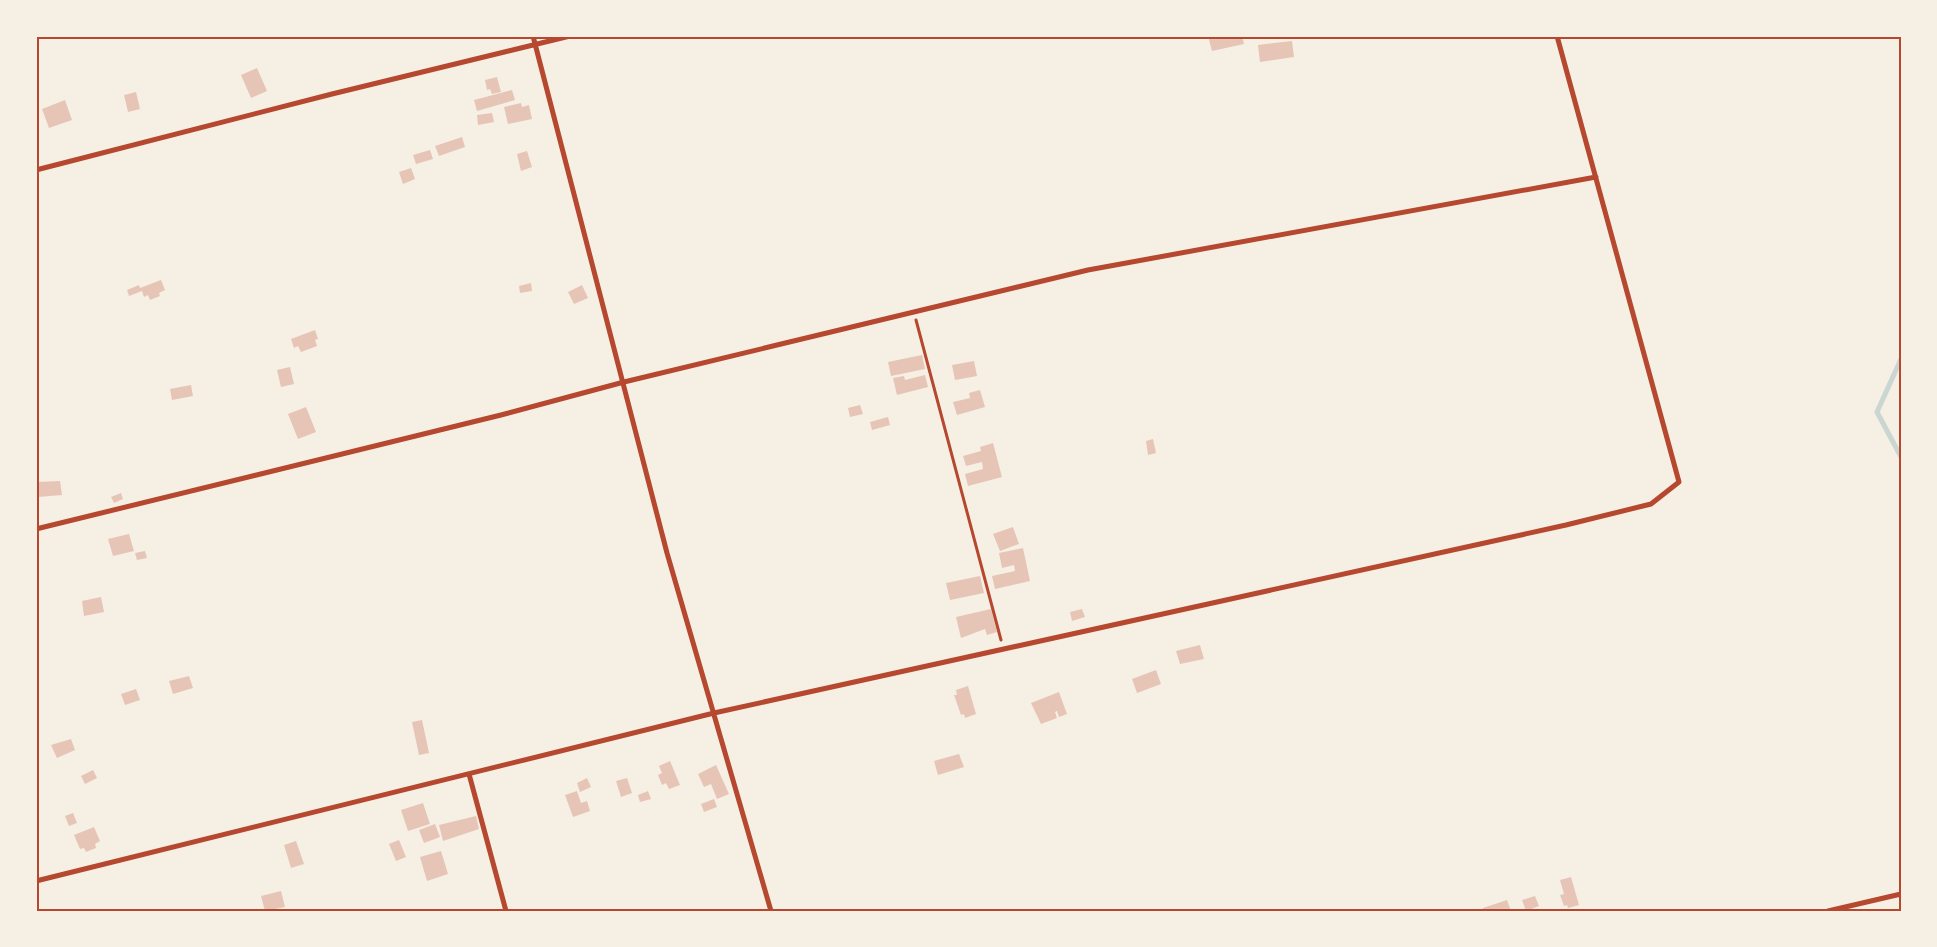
<svg xmlns="http://www.w3.org/2000/svg" width="1937" height="947" viewBox="0 0 1937 947" font-family="'Work Sans',sans-serif">
  <style>
    .lines { fill: none; stroke-linecap: round; stroke-linejoin: round }
    .stream { stroke: #c9d6d2; stroke-width: 5 }
    .building { fill: #e6c5b7 }
    .path { stroke: #b5482f; stroke-width: 3 }
    .minor { stroke: #b5482f; stroke-width: 5 }
    .neatline { fill: none; stroke: #b5482f; stroke-width: 2 }
  </style>
  <rect width="100%" height="100%" fill="#f6efe4"/>
  <g class="lines">
    <path class="stream" d="M1901,359L1877,412L1901,457"/>
  </g>
  <path class="building" d="M1208,36H1242L1244,44L1212,51Z
    M1292,41L1294,57L1260,62L1258,45Z
    M257,68L267,91L251,98L241,75Z
    M497,77L501,92L492,94L490,89L487,90L485,80Z
    M512,90L515,100L477,111L474,100Z
    M136,92L140,109L128,112L124,95Z
    M65,100L72,120L49,128L42,109Z
    M521,103L522,107L529,105L532,119L508,124L504,107Z
    M492,113L494,122L478,125L477,115Z
    M462,137L465,147L439,156L435,146Z
    M430,150L433,159L416,164L413,155Z
    M527,151L532,167L521,171L517,154Z
    M411,168L415,179L403,184L399,172Z
    M161,280L165,290L159,293L160,296L150,300L148,295L144,297L142,291L129,296L127,290L139,285L140,288Z
    M531,283L532,291L520,293L519,286Z
    M582,285L588,298L574,304L568,292Z
    M315,330L318,339L315,340L317,346L301,352L298,346L294,348L291,339Z
    M922,355L925,369L891,376L888,362Z
    M974,361L977,376L955,380L952,365Z
    M290,367L294,384L281,387L277,370Z
    M925,375L928,387L897,395L893,378L904,376L905,380Z
    M191,385L193,396L172,400L170,389Z
    M980,390L985,407L957,415L953,402L970,398L969,393Z
    M860,405L863,414L850,417L848,408Z
    M306,407L316,432L298,439L288,414Z
    M888,417L890,425L872,430L870,422Z
    M1153,439L1156,453L1148,455L1146,441Z
    M993,443L1002,477L968,486L965,474L983,469L982,462L966,466L963,456L981,451L980,447Z
    M60,481L62,495L38,497L36,482Z
    M121,493L123,499L114,503L111,497Z
    M1013,527L1019,544L1000,551L993,534Z
    M129,534L134,551L113,556L108,539Z
    M1023,548L1030,581L995,589L992,576L1015,571L1014,565L1002,568L999,553Z
    M145,551L147,558L137,560L135,553Z
    M980,576L984,593L950,600L946,583Z
    M101,597L104,612L84,616L82,601Z
    M991,609L997,632L987,635L985,629L961,638L956,617Z
    M1082,609L1085,617L1072,621L1070,612Z
    M1200,645L1204,659L1180,664L1176,651Z
    M1156,670L1161,684L1137,693L1132,679Z
    M189,676L193,688L173,694L169,681Z
    M968,686L976,714L965,718L964,714L961,715L954,695H957L956,690Z
    M136,689L140,700L125,705L121,694Z
    M1059,692L1067,714L1059,717L1057,711L1055,712L1057,718L1041,724L1031,703Z
    M422,720L429,753L419,755L412,722Z
    M71,739L75,750L57,758L51,745Z
    M959,754L964,767L938,775L934,761Z
    M670,761L680,785L669,789L666,783L662,785L658,775L662,773L659,766Z
    M716,765L729,794L717,799L711,784L704,787L698,774Z
    M93,770L97,778L85,784L81,776Z
    M587,778L591,787L580,792L577,783Z
    M627,778L632,793L621,797L616,781Z
    M577,791L581,803L587,801L590,811L573,817L565,795Z
    M648,791L651,799L640,802L638,795Z
    M714,799L717,807L704,812L701,804Z
    M423,803L430,824L408,831L401,810Z
    M73,813L77,823L69,826L65,816Z
    M476,816L479,829L443,841L439,825Z
    M435,824L440,837L424,843L419,830Z
    M94,827L100,841L95,844L96,848L86,852L84,848L80,849L74,835Z
    M399,840L406,857L396,861L389,844Z
    M296,841L304,864L291,868L284,845Z
    M441,851L448,874L427,881L420,857Z
    M1571,877L1579,905L1568,908L1567,905L1564,906L1560,895L1564,894L1560,880Z
    M281,891L285,907L265,911L261,896Z
    M1535,896L1539,906L1526,911L1522,900Z
    M1507,900L1511,911H1483V908Z"/>
  <g class="lines">
    <path class="path" d="M916,320L1001,640"/>
    <path class="minor" d="M533,36L667,553L771,911
      M36,170L332,94L570,36
      M36,529L501,415L624,382L1088,270L1596,177
      M469,774L506,911
      M36,881L714,713L1566,525L1651,504L1679,482L1557,36
      M1828,911L1901,894"/>
  </g>
  <rect width="1937" height="947" fill="none" stroke="#f6efe4" stroke-width="75"/>
  <rect x="38" y="38" width="1862" height="872" class="neatline"/>
</svg>
